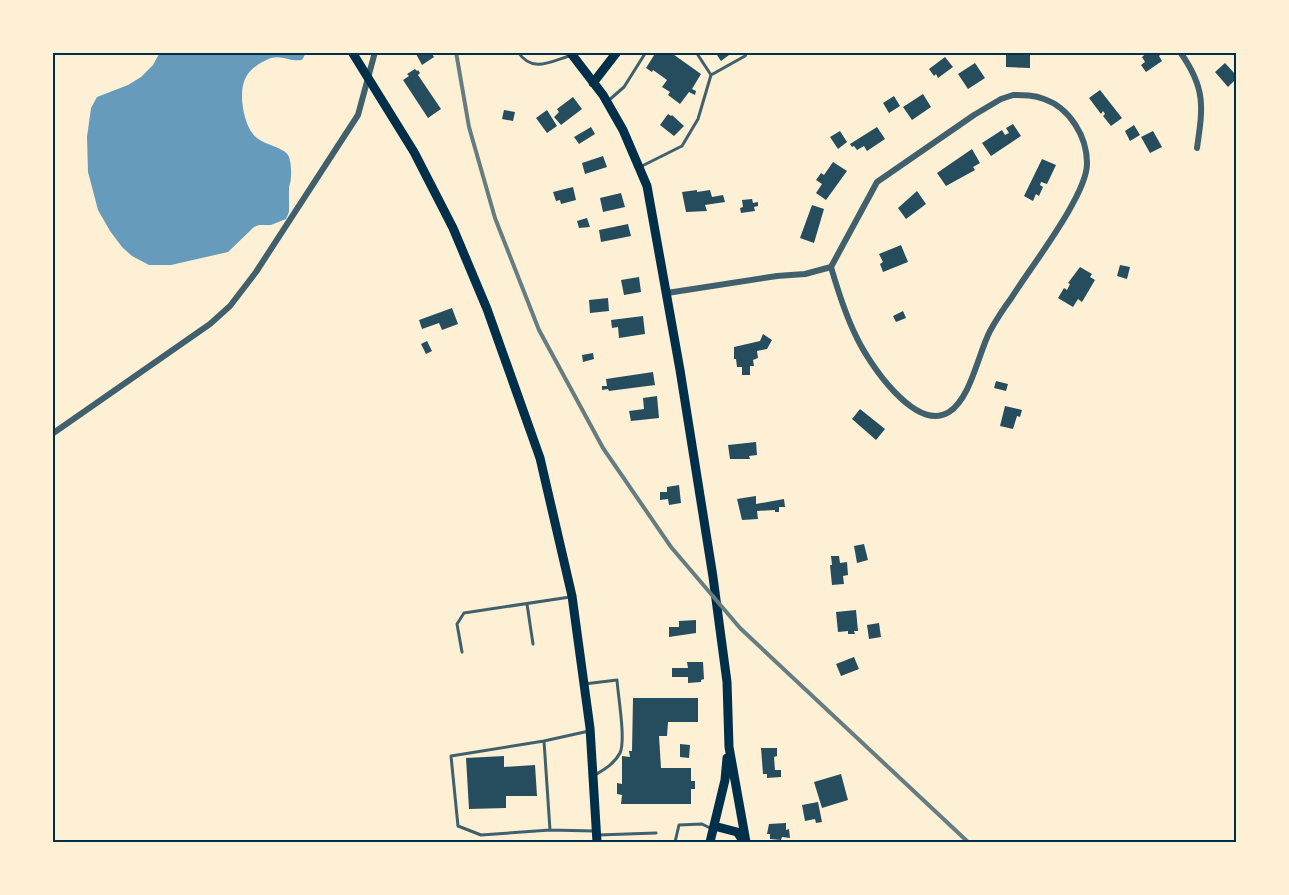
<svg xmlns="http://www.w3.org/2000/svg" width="1289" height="895" viewBox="0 0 1289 895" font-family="Manrope,sans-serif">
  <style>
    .water { fill: #669bbc }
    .building { fill: #264d5e }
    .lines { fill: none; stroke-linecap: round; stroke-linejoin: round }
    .service { stroke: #3f606c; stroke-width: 3 }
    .minor { stroke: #3f606c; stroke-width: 6 }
    .secondary { stroke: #003049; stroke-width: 9 }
    .primary { stroke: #003049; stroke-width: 9 }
    .rail { stroke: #657d81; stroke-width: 4 }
    .neatline { fill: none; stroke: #003049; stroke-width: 2 }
  </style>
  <rect width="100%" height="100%" fill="#fdf0d5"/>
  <path class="water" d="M160,52L306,53L302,60C290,62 283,55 271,58C262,61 250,69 246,77C238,91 243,122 253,134C261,145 282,146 288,155C292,162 292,180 289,187V212L286,219L271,225H259L254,227L228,252L171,265H149L132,256L122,247L110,231L98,210L88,172L87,137L91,108L97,97L128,85L141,77L153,65Z"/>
  <path class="building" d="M415,52H431L434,57L422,65Z
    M656,52H670L701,74L692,89L696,91L695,95L689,92L680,104L668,95L670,92L662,87L667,80L653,70L652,72L646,68Z
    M715,52H733L721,61Z
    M1006,52H1030V68L1006,67Z
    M1148,52H1163L1159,56L1162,61L1146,72L1141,65L1145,62L1142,57Z
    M945,57L953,67L938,78L936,74L934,76L929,69Z
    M975,63L985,78L968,89L958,74Z
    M1225,63L1236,75V79L1228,87L1215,72Z
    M415,69L417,71L418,70L420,73L418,75L441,109L428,118L403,80L409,76L407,74Z
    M1100,90L1122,118L1111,126L1103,116L1105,114L1103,111L1101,114L1089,98Z
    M923,94L931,107L912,120L903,107Z
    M894,96L900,106L889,113L883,103Z
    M573,97L582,109L561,125L554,117L559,112L557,109Z
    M504,110L515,112L513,121L502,119Z
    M547,110L557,126L547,133L536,118Z
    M668,114L671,116L672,115L684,126L674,136L660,125Z
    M1013,124L1021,136L991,156L982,143L1002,130L1005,135L1009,133L1006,128Z
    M1134,125L1140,135L1130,141L1125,131Z
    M591,127L595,134L579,144L574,137Z
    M877,127L885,139L867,151L864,146L857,150L854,146L852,147L850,144Z
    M840,131L847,142L838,149L830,137Z
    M1153,131L1162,147L1150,153L1141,137Z
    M972,149L980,163L973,167L975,170L946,186L937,173Z
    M603,156L607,167L585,174L582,163Z
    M1042,159L1056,165L1047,184L1041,182L1040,185L1043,187L1039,196L1036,194L1033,201L1024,196Z
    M833,162L847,171L826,200L816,193L822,184L816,180L821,173L824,175Z
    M573,187L576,200L561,204L560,200L556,201L553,192Z
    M697,190V192L710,190L712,197L723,195L725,202L705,205L707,211L686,212L682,192Z
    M917,191L926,204L906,219L898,208Z
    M621,193L625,207L603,212L600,198Z
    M752,199L753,203L758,202V206L754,207L755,211L741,213L740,208L743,207L742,200Z
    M812,205L824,209L814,243L800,238Z
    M587,218L590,227L579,228L577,221Z
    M628,224L631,236L601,242L599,230Z
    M901,245L908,262L883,272L880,264L883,262L879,254Z
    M1120,265L1130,267L1127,279L1117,276Z
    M1080,267L1092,274L1090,277L1095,280L1082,302L1078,299L1073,307L1058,298L1064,288L1067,290L1070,284L1068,283Z
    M639,277L641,292L624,295L621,280Z
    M608,298L609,311L590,313L589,300Z
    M452,308L458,324L442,330L439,323L422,329L419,320Z
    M903,311L906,318L896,322L893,316Z
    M643,316L645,334L619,338L618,327L612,328L611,320Z
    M763,334L772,340L767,349L757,351L758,358L753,360L754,366H750V375H742V367H737L736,359H734V347L760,341Z
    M427,341L432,351L426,354L421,344Z
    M593,353L594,359L583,362L582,355Z
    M653,372L655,385L609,391L608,389L602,390V386H607L606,379Z
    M996,381L1008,384L1006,391L994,388Z
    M657,396L659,418L631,421L629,411L644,409L643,398Z
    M1005,406L1022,410L1020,417L1017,416L1013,429L1000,426Z
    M860,409L885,429L876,440L852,419Z
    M756,442L757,455L749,456L750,459H730L728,445Z
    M679,485L681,503L669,505L668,499L660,500V492H667V487Z
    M756,496V504L784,499L785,507H779V512H775V510L757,511L758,519L742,520L737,499Z
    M864,544L868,560L857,563L854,546Z
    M831,556H839L840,563L847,562L848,575L843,576L844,584L832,585L830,565H832Z
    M856,610L858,631H854L855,634H848V631L838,632L836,612Z
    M696,620V633L669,637V627H679V621Z
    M879,623L881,637L869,639L867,625Z
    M854,657L859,669L841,676L836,664Z
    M687,662H703L704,679L701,680V682L688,683V677H672V668H688Z
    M633,698H698V722H668L667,736H659L661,768H691V781H695V789H691V804H621L622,795L617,794V783L622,784V756L630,757L629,751H632Z
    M680,744L690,745L689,758L680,757Z
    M761,748H777V756L774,757L775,770H781V777L767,778V774H763Z
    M504,756V767L535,765L537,796H506V808L469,809L466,758Z
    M841,774L848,800L822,808L814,782Z
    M818,802L822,822L816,823L815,819L805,821L802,805Z
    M786,823V830L789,829L790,838L782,837L781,840L770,839V834H767L769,824Z"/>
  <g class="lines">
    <path class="service" d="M518,52C532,73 550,62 569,56
      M696,52L711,75L745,56L747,52
      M608,101L624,87L646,52
      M640,167L682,146L698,119L711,75
      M527,604L533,644
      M462,652L457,624L464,613L570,597
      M584,684L617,680C618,696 626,740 620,753C614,764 605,769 595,775
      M589,731L544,741L550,830L594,831
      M544,741L451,756L458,826L481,835L550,830
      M598,835L656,833
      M675,842L679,825L702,824L712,829"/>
    <path class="minor" d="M1180,52C1206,88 1203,107 1197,148
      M1013,95C1024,95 1034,95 1044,99C1070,108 1087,137 1087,163C1088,194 1030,268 1012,297C1004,308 996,320 990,331C978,354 971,398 949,412C915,433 868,362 856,336C845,314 838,291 831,267L877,182L974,115L1001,99Z
      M667,293L777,276L805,274L831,267
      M52,434L210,324L230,306L256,272L358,115L375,52"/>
    <path class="secondary" d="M570,52L603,95L623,130L647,186L680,370L713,577L727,682L729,747L746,842
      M593,83L617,52
      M714,826L737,832L744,842
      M710,842L725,780L727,758"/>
    <path class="primary" d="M352,52L414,152L453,228L487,309L540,458L572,596L590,728L597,842"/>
    <path class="rail" d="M456,52L469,127L495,218L539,330L603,448L671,547L740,628L968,842"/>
  </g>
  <rect width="1289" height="895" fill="none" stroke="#fdf0d5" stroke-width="108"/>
  <rect x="54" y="54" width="1181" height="787" class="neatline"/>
</svg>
